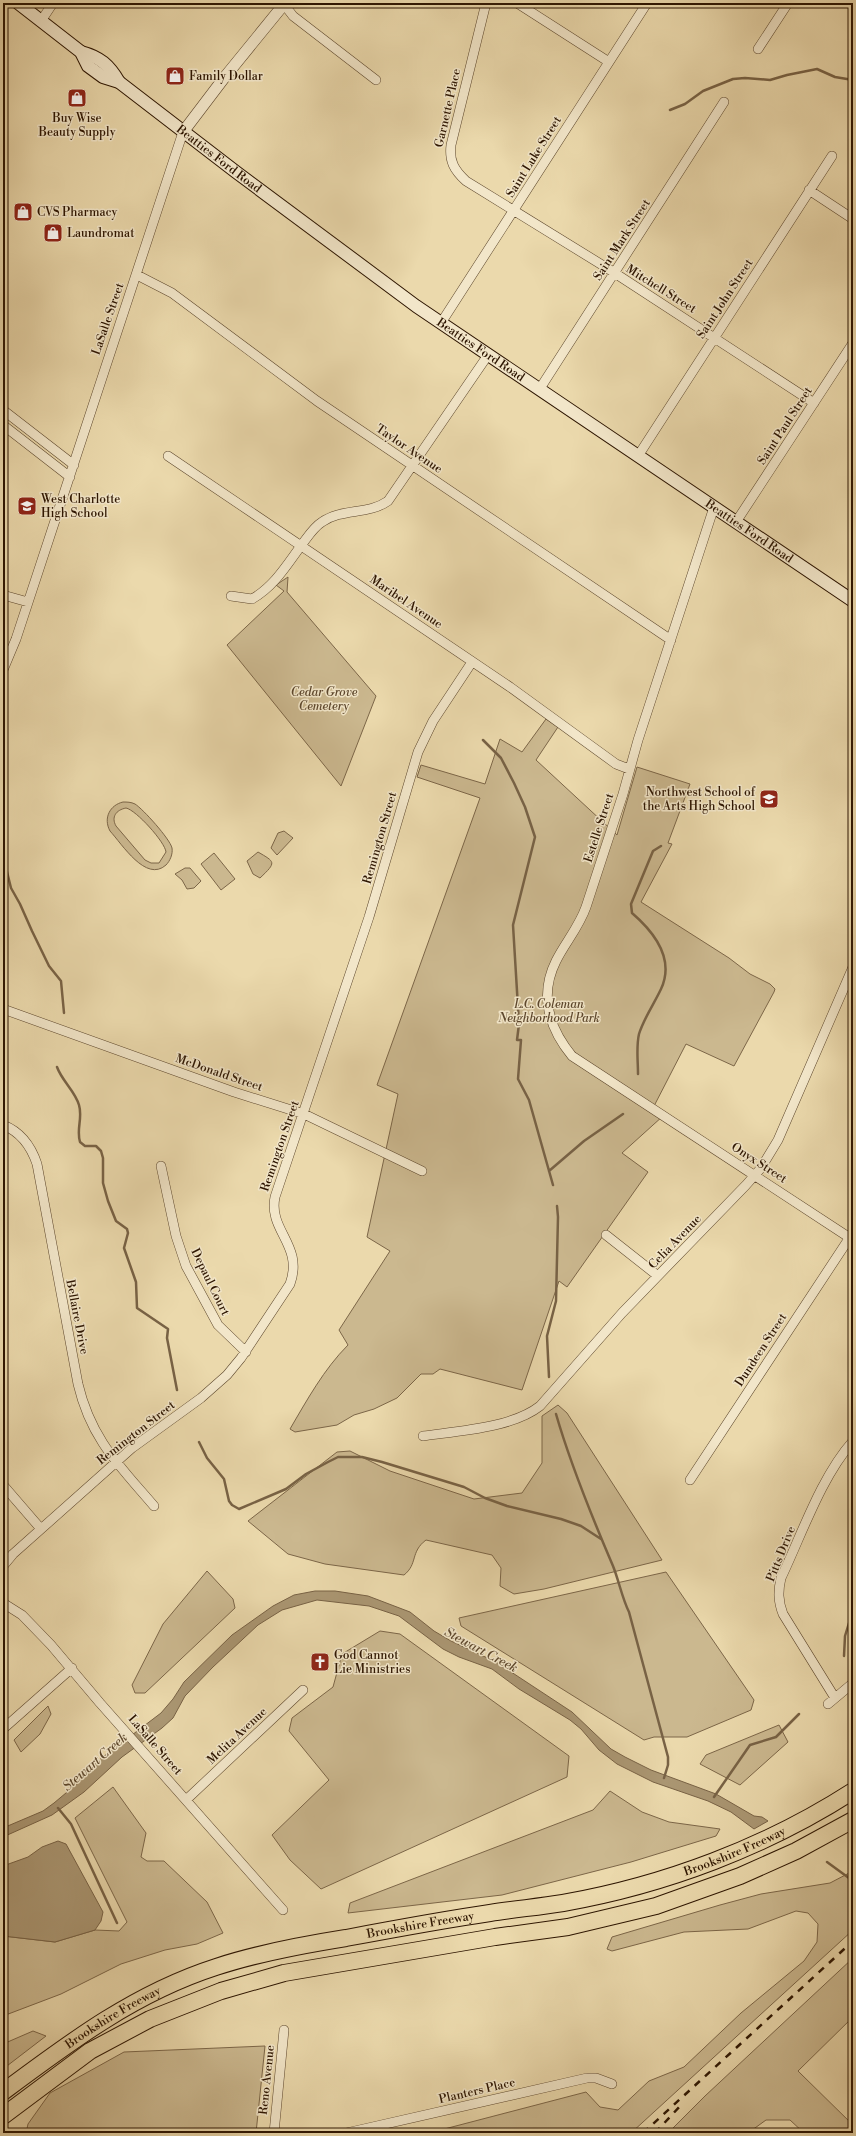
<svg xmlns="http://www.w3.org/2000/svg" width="856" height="2136" viewBox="0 0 856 2136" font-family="'Libre Bodoni',serif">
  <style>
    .green { fill: #cbb88f; stroke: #7c6648; fill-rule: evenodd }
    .water { fill: #aa9672; stroke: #786245 }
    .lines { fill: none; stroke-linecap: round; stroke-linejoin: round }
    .stream { stroke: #786245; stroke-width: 2.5 }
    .minor-casing { stroke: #5c462c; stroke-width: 10 }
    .tertiary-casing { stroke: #5c462c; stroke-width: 12 }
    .secondary-casing { stroke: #2d1501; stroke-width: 14 }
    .motorway-casing { stroke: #2d1501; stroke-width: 18 }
    .minor { stroke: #f2e6c9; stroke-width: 9 }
    .tertiary { stroke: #f2e6c9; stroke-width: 11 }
    .secondary { stroke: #f2e6c9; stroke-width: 12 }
    .motorway { stroke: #ebd9ac; stroke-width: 16 }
    .rail { stroke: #2d1501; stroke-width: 2.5; stroke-dasharray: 7 7; stroke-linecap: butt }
    .labels { text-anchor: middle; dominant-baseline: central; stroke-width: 3; stroke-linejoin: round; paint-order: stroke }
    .poi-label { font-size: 12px; fill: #2d1501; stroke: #f2e6c9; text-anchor: start }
    .street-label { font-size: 12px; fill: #2d1501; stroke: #f2e6c9 }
    .park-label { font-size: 12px; font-style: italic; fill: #5c462c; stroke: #f2e6c9 }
    .water-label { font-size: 13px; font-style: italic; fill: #5f492e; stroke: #f2e6c9 }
  </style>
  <rect width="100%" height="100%" fill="#ebd9ac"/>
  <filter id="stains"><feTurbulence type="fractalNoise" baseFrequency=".005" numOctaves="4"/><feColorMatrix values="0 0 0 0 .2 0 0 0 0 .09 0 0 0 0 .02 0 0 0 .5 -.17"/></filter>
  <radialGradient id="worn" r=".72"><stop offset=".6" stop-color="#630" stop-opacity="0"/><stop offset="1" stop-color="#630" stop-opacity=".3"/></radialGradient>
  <path class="green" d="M288,577L287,592L376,696L341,786L227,645L284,591L276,585Z
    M546,719L558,727L536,760L617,835L637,767L690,784L668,843L672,844L641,902L729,958L750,974L770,984L775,989L774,992L734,1066L686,1044L653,1108L663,1116L622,1153L648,1172L567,1287L559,1281L522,1390L440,1369L433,1374H421L397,1398L374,1409L354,1415L337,1425L295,1432L290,1429C307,1400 324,1369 348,1345L339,1330L390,1251L367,1237L398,1094L377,1085L480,798L417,777L421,765L485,784L500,739L522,752Z
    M123,802C127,802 131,802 135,804C143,809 170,839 172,848C173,854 170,861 166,865C146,883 122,844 110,831C103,818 110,805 123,802ZM126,808C136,810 165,842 166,852L159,863H151L145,860L116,826C111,817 116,810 126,808Z
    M284,831L293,838L277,855L271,848L278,833Z
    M258,852C275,862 277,862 260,878L253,874L247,861Z
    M214,853L235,879L221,890L201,864Z
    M185,868H190L201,881L194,888L187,889L182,880L175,874Z
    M558,1405L567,1413L662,1560L544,1589L514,1594L500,1586L501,1568L492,1555L426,1540C410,1552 418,1564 404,1575L325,1564L288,1554L248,1521L337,1452L350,1451L390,1471L474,1499L522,1493L542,1463V1416Z
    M207,1571L233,1599L235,1608L145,1693H135L132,1685L163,1624Z
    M666,1572L754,1700L751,1710L687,1737H654L644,1740L461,1626L459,1618Z
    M380,1631L400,1634L569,1756L567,1777L321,1889L290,1860L272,1835L329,1780L289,1731L292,1718L333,1687L342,1654Z
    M48,1706L51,1714L40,1734L21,1752L14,1740Z
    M779,1725L788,1742L740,1785L700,1764L706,1755Z
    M113,1787L146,1833L141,1857L147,1861H164L207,1902L223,1933L197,1944L165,1950L121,1964L61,1994L3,2016V1936L55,1942L95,1930L119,1931L127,1922L75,1818Z
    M610,1791L642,1812L669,1822L720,1829L716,1836L631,1862L502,1895L348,1913L350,1903L593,1810Z
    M853,1871V1930L631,2133H429L586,2092L600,2107L618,2110L649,2081L684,2067L741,2013L804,1961L817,1942L818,1924L808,1913L796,1911L748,1929L684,1932L612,1951L607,1949L612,1937L720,1905L761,1894L830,1883Z
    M853,1958V2017L798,2071L853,2125V2133H804L790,2120H766L748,2133H668L705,2096Z
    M33,2031L46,2036L3,2069V2044Z
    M265,2046L256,2133H26L28,2124L50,2093L124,2052Z"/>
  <path class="water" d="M315,1591H335L368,1596L410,1612L434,1631L451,1641L496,1662L572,1712L611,1749L625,1757L651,1770L716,1794L754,1816L762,1817L768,1821L754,1829L731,1812L708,1801L653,1782L617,1764L599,1750L581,1729L570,1720L519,1689L492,1669L459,1657L443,1649L399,1616L369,1606L317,1600L282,1610L258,1625L213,1667L185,1696L173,1718L162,1728L122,1757L84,1792L52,1815L3,1837V1828L43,1811L54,1803L79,1782L99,1760L161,1713L173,1699L184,1682L232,1635L273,1606L294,1595Z
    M58,1841L66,1844L103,1912L101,1921L95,1930L55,1942L3,1936V1866L28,1857L42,1847Z"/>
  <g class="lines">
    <path class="stream" d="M670,110L685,104L703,91L733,79L745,78L770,80L787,75L817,69L835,77L853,80
      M483,740L501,758L514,783L525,807L535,837L513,925L519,1024L517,1040H521L518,1079L529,1100L553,1185
      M3,863L6,868L11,888L20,904L32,931L49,966L61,981L64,1013
      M57,1067C62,1081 75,1091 79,1105C83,1118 76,1129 80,1142L85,1146H96L101,1151L103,1158V1183L108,1201L116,1221L127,1229L128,1233L124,1248L136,1282L137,1308L168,1329L167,1338L177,1390
      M638,1074C638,1060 636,1047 639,1034C644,1018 654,1004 661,989C675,959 654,932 632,913L631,904L653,851L661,846
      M549,1171L584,1141L623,1114
      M549,1377L547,1336L556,1301L558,1217L557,1206
      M556,1414C571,1466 592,1517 613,1566C619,1581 622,1598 629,1612L668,1757V1765L664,1778
      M199,1442L207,1458L224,1479L229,1501L232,1505L239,1509L286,1489L306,1474L328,1462L338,1457H362L382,1462L464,1487L485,1498L507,1506L561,1519L581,1526L601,1539
      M844,1656L845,1636L853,1610
      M714,1797L750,1745L776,1737L799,1714
      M58,1808L71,1824L117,1923
      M827,1862L853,1881"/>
    <defs>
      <path id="minor" d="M283,3L293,16L376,80
        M486,3L451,145C449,161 454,170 466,181L607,268L814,403
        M517,3L609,62
        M41,21L53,3
        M758,49L788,3
        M809,190L853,219
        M137,275L172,293L317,401L671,640
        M441,323L647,3
        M539,390L724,102
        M3,410L74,465
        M3,425L70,477
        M168,456L510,687L616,764L629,769
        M638,456L832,156
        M714,507L638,740L623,794L586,907C579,927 565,943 556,961C539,995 549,1028 572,1056L850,1238
        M736,522L853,343
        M3,595L28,602
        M231,596L252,599C275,586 288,563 303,543C309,535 314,527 322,522C342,508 368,515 388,501L488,355
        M3,670L16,639L183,132
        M3,1009L234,1092L304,1114L422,1171
        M3,1125C21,1132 31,1146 37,1164L78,1384C91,1439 119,1465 154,1506
        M161,1166L176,1236L186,1266L218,1325L246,1352
        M606,1235L658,1276
        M423,1436C458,1431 512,1428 540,1406L622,1313L746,1185L761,1168L778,1140L853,967
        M690,1480L852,1234
        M3,1485L41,1529
        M3,1566L13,1554L132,1448L201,1398L227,1375L241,1358L290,1284C304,1245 268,1231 275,1197L369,917L418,752L433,721L472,662
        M3,1603L22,1615L51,1645L100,1703L283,1910
        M835,1698L783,1614C778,1601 778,1591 781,1578C802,1534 821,1477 853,1441
        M828,1704L853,1683
        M3,1729L72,1668
        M186,1800L303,1690
        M274,2133L284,2030
        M346,2133L587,2078H596L612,2084"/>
      <path id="tertiary" d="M183,132L224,78L285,3"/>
      <g id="secondary">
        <path id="s1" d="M18,3L81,52L88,66L103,77L119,82L236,172L416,306L853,601"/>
        <path d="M81,52C100,57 109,65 119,82"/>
      </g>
      <g id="motorway">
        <path id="s2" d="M3,2092C70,2042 135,1993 216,1967C258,1953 302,1945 346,1938C394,1929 442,1920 490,1913C515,1909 539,1907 563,1903C665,1885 766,1847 853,1791"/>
        <path d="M3,2116L90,2051L150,2019L221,1991L284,1973L495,1937L568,1927L656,1906L740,1876L796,1851L853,1820"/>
      </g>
    </defs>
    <use href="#minor" class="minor-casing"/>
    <use href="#tertiary" class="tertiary-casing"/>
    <use href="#secondary" class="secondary-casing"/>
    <use href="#motorway" class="motorway-casing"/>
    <use href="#minor" class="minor"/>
    <use href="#tertiary" class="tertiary"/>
    <use href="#secondary" class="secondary"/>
    <use href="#motorway" class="motorway"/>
    <path class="rail" d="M643,2133L853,1941
      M655,2133L682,2104"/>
  </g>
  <defs>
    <symbol id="shop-square" viewBox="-11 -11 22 22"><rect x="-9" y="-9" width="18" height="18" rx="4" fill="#8f2418" stroke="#f2e6c9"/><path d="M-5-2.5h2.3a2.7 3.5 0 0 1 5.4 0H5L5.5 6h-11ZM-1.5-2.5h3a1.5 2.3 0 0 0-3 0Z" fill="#fff"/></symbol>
    <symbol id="school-square" viewBox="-11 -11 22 22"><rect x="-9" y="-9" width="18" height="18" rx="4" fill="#8f2418" stroke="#f2e6c9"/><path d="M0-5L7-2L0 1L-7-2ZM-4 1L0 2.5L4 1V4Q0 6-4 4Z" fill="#fff"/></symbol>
    <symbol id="church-square" viewBox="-11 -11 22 22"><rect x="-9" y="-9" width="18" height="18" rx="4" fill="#8f2418" stroke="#f2e6c9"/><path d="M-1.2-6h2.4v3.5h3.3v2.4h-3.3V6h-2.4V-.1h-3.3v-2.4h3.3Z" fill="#fff"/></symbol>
  </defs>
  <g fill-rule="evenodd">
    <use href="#shop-square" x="164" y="65" width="22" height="22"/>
    <use href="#shop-square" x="66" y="87" width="22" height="22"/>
    <use href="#shop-square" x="12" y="201" width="22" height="22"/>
    <use href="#shop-square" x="42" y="222" width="22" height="22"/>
    <use href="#school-square" x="16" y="495" width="22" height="22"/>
    <use href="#school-square" x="758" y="788" width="22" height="22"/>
    <use href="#church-square" x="309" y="1651" width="22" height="22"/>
  </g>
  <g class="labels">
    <g class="poi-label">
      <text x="189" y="76">Family Dollar</text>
      <text x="77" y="118" text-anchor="middle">Buy Wise<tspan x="77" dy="14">Beauty Supply</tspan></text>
      <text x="37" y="212">CVS Pharmacy</text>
      <text x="67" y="233">Laundromat</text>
      <text x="41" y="499">West Charlotte<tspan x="41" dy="14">High School</tspan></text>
      <text x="755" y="792" text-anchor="end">Northwest School of<tspan x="755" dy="14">the Arts High School</tspan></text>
      <text x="334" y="1655">God Cannot<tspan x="334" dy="14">Lie Ministries</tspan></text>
    </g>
    <g class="street-label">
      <text transform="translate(448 108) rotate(-77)">Garnette Place</text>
      <text transform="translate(534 157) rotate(-58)">Saint Luke Street</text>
      <text stroke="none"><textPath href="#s1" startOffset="257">Beatties Ford Road</textPath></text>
      <text transform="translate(622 240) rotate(-57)">Saint Mark Street</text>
      <text transform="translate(661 289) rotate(32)">Mitchell Street</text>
      <text transform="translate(725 299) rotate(-57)">Saint John Street</text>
      <text transform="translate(108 319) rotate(-71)">LaSalle Street</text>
      <text stroke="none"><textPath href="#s1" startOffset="581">Beatties Ford Road</textPath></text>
      <text transform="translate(785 426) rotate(-57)">Saint Paul Street</text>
      <text transform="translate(409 449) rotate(34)">Taylor Avenue</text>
      <text stroke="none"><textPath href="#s1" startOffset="905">Beatties Ford Road</textPath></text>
      <text transform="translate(406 602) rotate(34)">Maribel Avenue</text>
      <text transform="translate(599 828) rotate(-72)">Estelle Street</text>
      <text transform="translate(380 838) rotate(-74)">Remington Street</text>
      <text transform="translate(219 1073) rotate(19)">McDonald Street</text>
      <text transform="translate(280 1146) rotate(-71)">Remington Street</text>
      <text transform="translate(759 1163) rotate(33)">Onyx Street</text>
      <text transform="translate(675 1242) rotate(-46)">Celia Avenue</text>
      <text transform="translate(210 1282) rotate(64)">Depaul Court</text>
      <text transform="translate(77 1317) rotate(79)">Bellaire Drive</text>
      <text transform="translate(761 1350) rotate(-57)">Dundeen Street</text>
      <text transform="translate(136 1433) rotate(-38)">Remington Street</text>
      <text transform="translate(781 1554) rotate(-68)">Pitts Drive</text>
      <text transform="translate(237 1736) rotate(-43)">Melita Avenue</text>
      <text transform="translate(155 1745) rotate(49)">LaSalle Street</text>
      <text stroke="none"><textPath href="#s2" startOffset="781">Brookshire Freeway</textPath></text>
      <text stroke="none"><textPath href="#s2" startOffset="457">Brookshire Freeway</textPath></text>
      <text stroke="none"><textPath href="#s2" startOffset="133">Brookshire Freeway</textPath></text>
      <text transform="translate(267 2080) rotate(-84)">Reno Avenue</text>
      <text transform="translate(477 2091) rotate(-13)">Planters Place</text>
    </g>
    <g class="park-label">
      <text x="324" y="692">Cedar Grove<tspan x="324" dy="14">Cemetery</tspan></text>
      <text x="549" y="1004">L.C. Coleman<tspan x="549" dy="14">Neighborhood Park</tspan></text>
    </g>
    <g class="water-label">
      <text transform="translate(481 1650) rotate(28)">Stewart Creek</text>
      <text transform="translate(95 1762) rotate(-41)">Stewart Creek</text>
    </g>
  </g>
  <rect width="856" height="2136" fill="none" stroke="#ebd9ac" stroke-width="16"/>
  <rect x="4" y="4" width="848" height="2128" fill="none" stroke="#2d1501" stroke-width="2"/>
  <rect x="8" y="8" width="840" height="2120" fill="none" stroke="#2d1501"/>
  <rect width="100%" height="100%" filter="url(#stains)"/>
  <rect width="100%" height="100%" fill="url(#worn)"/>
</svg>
